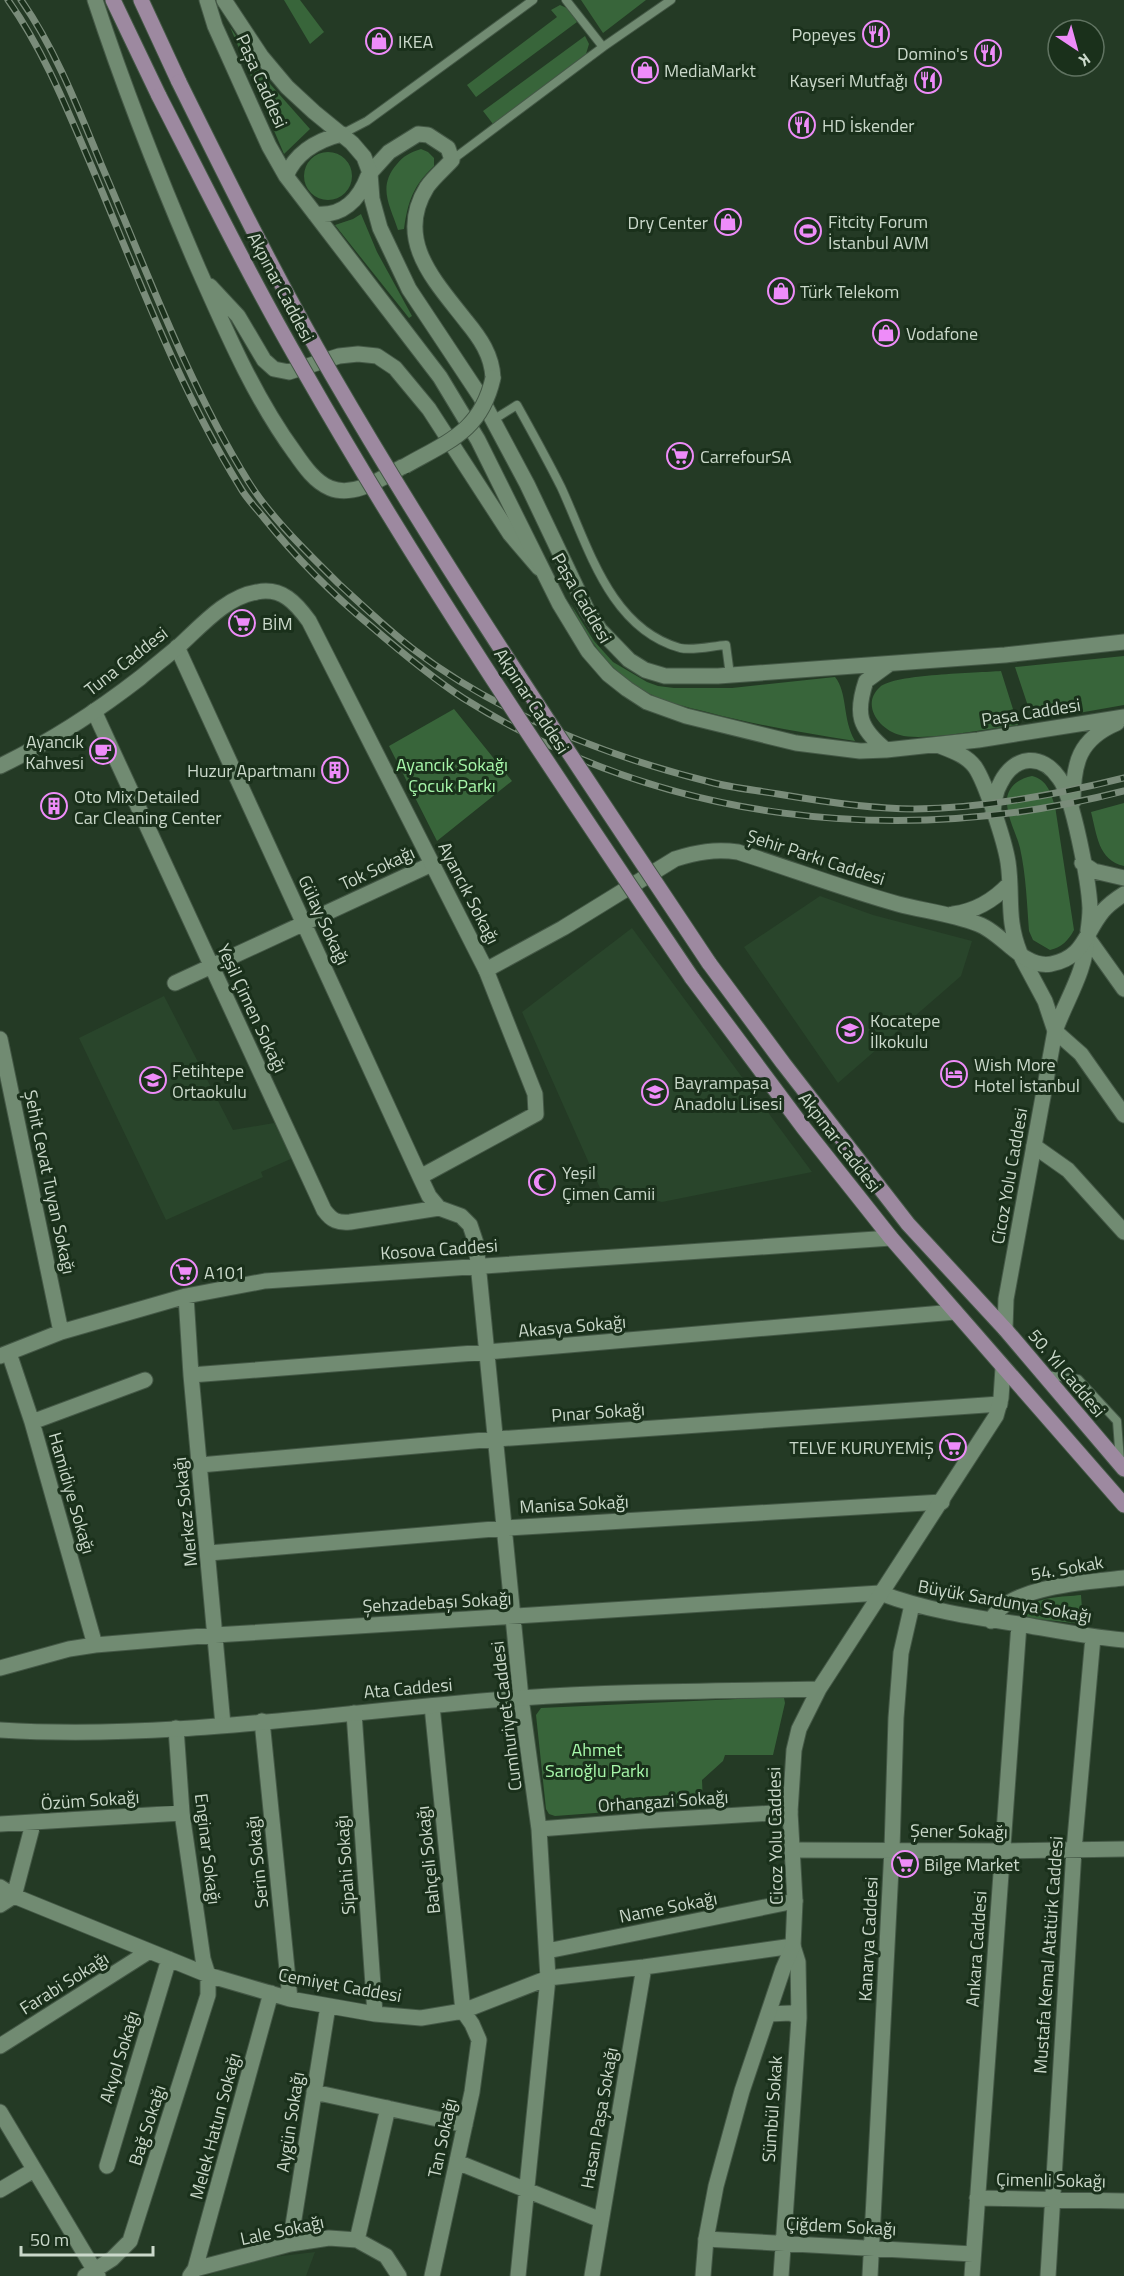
<svg xmlns="http://www.w3.org/2000/svg" width="1124" height="2276" viewBox="0 0 1124 2276" font-family="'Titillium Web',sans-serif">
  <style>
    .built { fill: #29452b }
    .green { fill: #38653a }
    .lines { fill: none; stroke-linecap: round; stroke-linejoin: round }
    .service-casing { stroke: #445846; stroke-width: 10 }
    .minor-casing { stroke: #445846; stroke-width: 17 }
    .tertiary-casing { stroke: #445846; stroke-width: 17 }
    .secondary-casing { stroke: #445846; stroke-width: 17 }
    .primary-casing { stroke: #445846; stroke-width: 17 }
    .service { stroke: #718b72; stroke-width: 8 }
    .minor { stroke: #718b72; stroke-width: 15 }
    .tertiary { stroke: #718b72; stroke-width: 15 }
    .secondary { stroke: #718b72; stroke-width: 15 }
    .primary { stroke: #9d89a0; stroke-width: 15 }
    .rail-casing { stroke: #7a8c7a; stroke-width: 7 }
    .rail { stroke: #1a301b; stroke-width: 4.5; stroke-dasharray: 14; stroke-linecap: butt }
    .minor-bridge-casing { stroke: #445846; stroke-width: 17; stroke-linecap: butt }
    .primary-bridge-casing { stroke: #445846; stroke-width: 17; stroke-linecap: butt }
    .minor-bridge { stroke: #718b72; stroke-width: 15 }
    .primary-bridge { stroke: #9d89a0; stroke-width: 15 }
    .labels { text-anchor: middle; dominant-baseline: central; stroke-width: 6; stroke-linejoin: round; paint-order: stroke }
    .poi-label { font-size: 18px; fill: #cad8ca; stroke: #1a301b; text-anchor: start }
    .street-label { font-size: 18px; fill: #cad8ca; stroke: #1a301b }
    .park-label { font-size: 18px; fill: #a7f7aa; stroke: #1a301b }
  </style>
  <rect width="100%" height="100%" fill="#243a25"/>
  <path class="built" d="M820,896L873,915L972,941L961,976L838,1083L744,947Z
    M632,928L812,1172L662,1202L600,1188L522,1012Z
    M164,996L233,1130L274,1123L293,1158L261,1172L263,1177L166,1220L79,1038Z
    M315,2252L306,2276H207L228,2267L274,2257Z"/>
  <path class="green" d="M284,0H300L324,32L310,44Z
    M581,0H646L603,33Z
    M560,5L569,9L577,22L476,97L467,85L557,17L551,10Z
    M230,27L263,76L310,129L284,154Z
    M585,36L589,44L586,54L493,124L483,111Z
    M421,149L428,152L434,158V166C413,186 408,201 404,229L398,230C390,205 377,187 397,164C403,156 411,152 421,149Z
    M304 176a24 24 0 1 1 48 0a24 24 0 1 1-48 0Z
    M361,214L377,252L412,316L409,318L335,225L353,219Z
    M570,603L594,641L613,662L647,682L658,686L674,688H732L835,677C848,693 842,719 855,741C805,733 756,725 707,712C686,707 665,702 646,692C610,673 587,638 570,603Z
    M1124,656V705L1033,721L1015,667Z
    M1001,671L1018,725C991,728 923,742 900,735C880,730 860,705 880,687C894,674 977,673 1001,671Z
    M454,709L512,781L437,841L389,746Z
    M1032,776C1047,780 1050,791 1055,806L1074,930C1068,941 1062,947 1050,950L1033,940L1029,931C1027,904 1026,875 1020,848C1016,832 1006,816 1007,799C1008,786 1020,778 1032,776Z
    M1124,803V866C1098,860 1097,835 1091,812Z
    M1081,1595L1083,1624L1028,1618L1024,1610C1037,1596 1063,1597 1081,1595Z
    M779,1697L784,1698L785,1703L773,1755H725L723,1761L702,1780L703,1805L555,1816L549,1814L546,1809L536,1715L541,1708Z"/>
  <g class="lines">
    <defs>
      <path id="service" d="M566,0L603,47
        M342,134L367,121L533,0
        M452,160L603,47L671,0
        M493,420L517,405C532,432 547,459 561,487C588,545 609,628 680,648C693,651 712,646 726,645L730,675
        M1045,1375L1078,1379L1117,1421L1120,1461"/>
      <path id="minor" d="M95,0C125,91 160,180 198,268C226,331 254,397 295,453C304,466 315,482 330,488C354,498 382,478 402,467
        M370,173L389,152L418,134L428,135L448,148L452,160C444,169 434,177 427,187C394,240 435,281 466,321C480,338 492,355 493,378
        M210,286L238,316L264,360L274,369L289,372L339,356L358,354L377,356L395,368L429,409L510,534L539,568
        M177,647L420,1177L429,1196L439,1208
        M94,711L324,1210C332,1221 338,1223 350,1222L439,1208L461,1216L470,1225L476,1243L521,1698L539,1829L548,1978L518,2276
        M1087,937L1124,989
        M175,983L432,864
        M1055,1031L1081,1054L1124,1115
        M0,1039L61,1332
        M1034,1146L1068,1170L1124,1232
        M420,1177L536,1114L535,1094L486,970
        M186,1296L191,1375L223,1725
        M9,1353L32,1422L95,1645
        M0,1356L61,1332L186,1296L265,1281L891,1238
        M191,1375L487,1352L955,1312
        M32,1422L145,1380
        M200,1465L496,1439L1000,1404
        M209,1553L506,1528L942,1502
        M991,1621C1006,1586 1089,1582 1124,1578
        M0,1668L69,1649L95,1645L215,1635L880,1593C925,1610 971,1617 1019,1624C1054,1630 1088,1637 1124,1640
        M354,1713L375,2014
        M262,1721L290,1999
        M0,1824L182,1813
        M539,1829L642,1821L790,1812
        M793,1850L1002,1851L1124,1849
        M0,1887L14,1896L208,1975L290,1999L375,2014L421,2018L463,2011L548,1978L644,1967L793,1946L798,1962L799,2018L781,2276
        M14,1896L33,1824
        M0,1905L14,1896
        M547,1951L795,1901
        M769,2014L791,2013L799,2018
        M0,2046L148,1952
        M314,2092L465,2125
        M0,2112L98,2276
        M457,2162L601,2220
        M107,2166L169,1959
        M0,2190L34,2170
        M977,2198L1124,2201
        M706,2239L973,2254
        M357,2240L388,2108
        M290,2244L328,2006
        M195,2269L290,2244L329,2238L357,2240L386,2256L399,2276
        M85,2276L112,2259L130,2241L208,1995V1975L203,1959L182,1813L176,1728
        M190,2276L195,2269L271,1993
        M432,2276L472,2092L479,2040L472,2024L463,2011L432,1706
        M592,2276L644,1967
        M870,2276L892,1849L896,1718L901,1653L912,1605
        M972,2276L1019,1624
        M1048,2276L1074,1850L1093,1637"/>
      <path id="tertiary" d="M1022,958L1045,1001L1055,1031
        M1005,1329L1006,1299L1055,1031C1066,1000 1086,971 1087,937
        M0,1730C171,1741 349,1710 520,1698C619,1691 720,1691 819,1689
        M703,2276L706,2239L716,2186L742,2091L783,1969L793,1946L795,1901L790,1812L794,1750L799,1729L819,1689L996,1416L1001,1398L1003,1368"/>
      <path id="secondary" d="M207,0L215,26L269,146L286,176L440,377L478,440L559,603L576,631L588,651L608,674L627,689L647,702L686,716L796,743L860,751L886,750L978,740L1124,717
        M224,0L261,56L287,87L314,112L352,143L364,157L370,173L372,199L380,228L409,289L480,396L527,484L587,610L600,630L629,660L645,670L665,676H718L1005,655L1124,642
        M286,176C296,152 318,140 342,134
        M315,214C342,217 359,200 368,176
        M940,746C953,751 967,756 975,767C986,783 1005,843 1008,862C1013,896 1006,919 1020,953
        M886,750C859,728 855,714 866,681L888,665
        M0,766C50,742 96,712 140,678C153,667 166,657 179,646C202,625 226,597 257,592C282,587 296,603 309,621L486,970L563,928L675,859C697,852 715,849 738,852C792,869 844,889 898,904C925,911 952,914 978,924C1003,933 1023,969 1051,964C1085,957 1084,934 1103,911C1109,904 1116,899 1124,894
        M1073,802C1073,763 1079,739 1117,723
        M993,813C994,802 995,792 1001,782C1015,755 1042,753 1059,778C1073,796 1089,883 1090,908C1090,916 1089,924 1088,931
        M1082,863L1094,871L1124,878
        M953,914C976,911 993,901 1009,884"/>
      <path id="primary" d="M113,0L159,96
        M141,0L179,82
        M709,963L783,1063L908,1224L1005,1329L1124,1469
        M692,978L803,1127L891,1238L1124,1505"/>
    </defs>
    <use href="#service" class="service-casing"/>
    <use href="#minor" class="minor-casing"/>
    <use href="#tertiary" class="tertiary-casing"/>
    <use href="#secondary" class="secondary-casing"/>
    <use href="#primary" class="primary-casing"/>
    <use href="#service" class="service"/>
    <use href="#minor" class="minor"/>
    <use href="#tertiary" class="tertiary"/>
    <use href="#secondary" class="secondary"/>
    <use href="#primary" class="primary"/>
    <defs>
      <path id="rail" d="M8,0C44,51 67,109 91,165C137,274 178,387 240,487C246,498 256,508 264,518C296,558 332,594 372,627C401,652 431,677 463,698C662,823 899,849 1124,791
        M21,0C56,50 78,108 101,164C147,271 187,382 248,481C271,518 308,553 339,584C363,606 387,629 413,649C496,713 609,757 710,782C732,788 755,790 778,794C819,801 872,809 914,809C985,808 1056,795 1124,778"/>
    </defs>
    <use href="#rail" class="rail-casing"/>
    <use href="#rail" class="rail"/>
    <defs>
      <path id="minor-bridge" d="M405,466C449,441 481,431 493,378"/>
      <path id="primary-bridge" d="M179,82C228,181 277,280 332,375C449,577 580,769 709,963
        M159,96C206,188 252,281 304,371C423,580 558,779 692,978"/>
    </defs>
    <use href="#minor-bridge" class="minor-bridge-casing"/>
    <use href="#primary-bridge" class="primary-bridge-casing"/>
    <use href="#minor-bridge" class="minor-bridge"/>
    <use href="#primary-bridge" class="primary-bridge"/>
  </g>
  <defs>
    <symbol id="restaurant-ring" viewBox="-11 -11 22 22"><circle r="9.5" fill="#1a301b" stroke="#ee8cf9" stroke-width="1.5"/><path d="M-5-6h1v4h1v-4h1v4h1v-4h1v5L-1.5 .5V6h-2V.5L-5-1ZM5-6V6H3V1.5H1.5Q1.5-4 5-6Z" fill="#ee8cf9"/></symbol>
    <symbol id="shop-ring" viewBox="-11 -11 22 22"><circle r="9.5" fill="#1a301b" stroke="#ee8cf9" stroke-width="1.5"/><path d="M-5-2.5h2.3a2.7 3.5 0 0 1 5.4 0H5L5.5 6h-11ZM-1.5-2.5h3a1.5 2.3 0 0 0-3 0Z" fill="#ee8cf9"/></symbol>
    <symbol id="stadium-ring" viewBox="-11 -11 22 22"><circle r="9.5" fill="#1a301b" stroke="#ee8cf9" stroke-width="1.5"/><path d="M0-5a6.5 5 0 1 0 0 10a6.5 5 0 1 0 0-10ZM-3.5-1.8h7v3.6h-7Z" fill="#ee8cf9"/></symbol>
    <symbol id="supermarket-ring" viewBox="-11 -11 22 22"><circle r="9.5" fill="#1a301b" stroke="#ee8cf9" stroke-width="1.5"/><path d="M-6-5.5h2.5l.6 2H6L4.5 2H-2.5L-4.4-4H-6ZM-1.5 3.2a1.3 1.3 0 1 0 .1 0ZM3 3.2a1.3 1.3 0 1 0 .1 0Z" fill="#ee8cf9"/></symbol>
    <symbol id="cafe-ring" viewBox="-11 -11 22 22"><circle r="9.5" fill="#1a301b" stroke="#ee8cf9" stroke-width="1.5"/><path d="M-5.5-4.5H6V0H3Q3 3.5 0 3.5H-2.5Q-5.5 3.5-5.5 0ZM3-3.2v2h1.7v-2ZM-6 4.5H4V6H-6Z" fill="#ee8cf9"/></symbol>
    <symbol id="building-ring" viewBox="-11 -11 22 22"><circle r="9.5" fill="#1a301b" stroke="#ee8cf9" stroke-width="1.5"/><path d="M-4-6H4V6H1V3H-1V6H-4ZM-2.5-4.3h1.7v1.8h-1.7ZM.8-4.3h1.7v1.8H.8ZM-2.5-1h1.7V.8h-1.7ZM.8-1h1.7V.8H.8Z" fill="#ee8cf9"/></symbol>
    <symbol id="school-ring" viewBox="-11 -11 22 22"><circle r="9.5" fill="#1a301b" stroke="#ee8cf9" stroke-width="1.5"/><path d="M0-5L7-2L0 1L-7-2ZM-4 1L0 2.5L4 1V4Q0 6-4 4Z" fill="#ee8cf9"/></symbol>
    <symbol id="hotel-ring" viewBox="-11 -11 22 22"><circle r="9.5" fill="#1a301b" stroke="#ee8cf9" stroke-width="1.5"/><path d="M-6-4.5h1.5V1H6V5H4.5V3h-9V5H-6ZM-4 0a1.8 1.8 0 1 1 3.6 0ZM.5 0V-2.5h3Q6-2.5 6 0Z" fill="#ee8cf9"/></symbol>
    <symbol id="mosque-ring" viewBox="-11 -11 22 22"><circle r="9.5" fill="#1a301b" stroke="#ee8cf9" stroke-width="1.5"/><path d="M3.5-4.9A6 6 0 1 0 3.5 4.9A5 5 0 1 1 3.5-4.9Z" fill="#ee8cf9"/></symbol>
  </defs>
  <g fill-rule="evenodd">
    <use href="#restaurant-ring" x="861" y="19" width="30" height="30"/>
    <use href="#shop-ring" x="364" y="26" width="30" height="30"/>
    <use href="#restaurant-ring" x="973" y="38" width="30" height="30"/>
    <use href="#shop-ring" x="630" y="55" width="30" height="30"/>
    <use href="#restaurant-ring" x="913" y="65" width="30" height="30"/>
    <use href="#restaurant-ring" x="787" y="110" width="30" height="30"/>
    <use href="#shop-ring" x="713" y="207" width="30" height="30"/>
    <use href="#stadium-ring" x="793" y="216" width="30" height="30"/>
    <use href="#shop-ring" x="766" y="276" width="30" height="30"/>
    <use href="#shop-ring" x="871" y="318" width="30" height="30"/>
    <use href="#supermarket-ring" x="665" y="441" width="30" height="30"/>
    <use href="#supermarket-ring" x="227" y="608" width="30" height="30"/>
    <use href="#cafe-ring" x="88" y="736" width="30" height="30"/>
    <use href="#building-ring" x="320" y="755" width="30" height="30"/>
    <use href="#building-ring" x="39" y="791" width="30" height="30"/>
    <use href="#school-ring" x="835" y="1015" width="30" height="30"/>
    <use href="#hotel-ring" x="939" y="1059" width="30" height="30"/>
    <use href="#school-ring" x="138" y="1065" width="30" height="30"/>
    <use href="#school-ring" x="640" y="1077" width="30" height="30"/>
    <use href="#mosque-ring" x="527" y="1167" width="30" height="30"/>
    <use href="#supermarket-ring" x="169" y="1257" width="30" height="30"/>
    <use href="#supermarket-ring" x="938" y="1432" width="30" height="30"/>
    <use href="#supermarket-ring" x="890" y="1849" width="30" height="30"/>
  </g>
  <g class="labels">
    <g class="poi-label">
      <text x="856" y="34" text-anchor="end">Popeyes</text>
      <text x="398" y="41">IKEA</text>
      <text x="968" y="53" text-anchor="end">Domino's</text>
      <text x="664" y="70">MediaMarkt</text>
      <text x="908" y="80" text-anchor="end">Kayseri Mutfağı</text>
      <text x="822" y="125">HD İskender</text>
      <text x="828" y="221">Fitcity Forum<tspan x="828" dy="21">İstanbul AVM</tspan></text>
      <text x="708" y="222" text-anchor="end">Dry Center</text>
      <text x="800" y="291">Türk Telekom</text>
      <text x="906" y="333">Vodafone</text>
      <text x="700" y="456">CarrefourSA</text>
      <text x="262" y="623">BİM</text>
      <text x="84" y="741" text-anchor="end">Ayancık<tspan x="84" dy="21">Kahvesi</tspan></text>
      <text x="316" y="770" text-anchor="end">Huzur Apartmanı</text>
      <text x="74" y="796">Oto Mix Detailed<tspan x="74" dy="21">Car Cleaning Center</tspan></text>
      <text x="870" y="1020">Kocatepe<tspan x="870" dy="21">İlkokulu</tspan></text>
      <text x="974" y="1064">Wish More<tspan x="974" dy="21">Hotel İstanbul</tspan></text>
      <text x="172" y="1070">Fetihtepe<tspan x="172" dy="21">Ortaokulu</tspan></text>
      <text x="674" y="1082">Bayrampaşa<tspan x="674" dy="21">Anadolu Lisesi</tspan></text>
      <text x="562" y="1172">Yeşil<tspan x="562" dy="21">Çimen Camii</tspan></text>
      <text x="204" y="1272">A101</text>
      <text x="934" y="1447" text-anchor="end">TELVE KURUYEMİŞ</text>
      <text x="924" y="1864">Bilge Market</text>
    </g>
    <g class="street-label">
      <text transform="translate(262 81) rotate(66)">Paşa Caddesi</text>
      <text transform="translate(281 287) rotate(62)">Akpınar Caddesi</text>
      <text transform="translate(582 598) rotate(60)">Paşa Caddesi</text>
      <text transform="translate(126 661) rotate(-38)">Tuna Caddesi</text>
      <text transform="translate(532 701) rotate(57)">Akpınar Caddesi</text>
      <text transform="translate(1031 712) rotate(-9)">Paşa Caddesi</text>
      <text transform="translate(816 857) rotate(18)">Şehir Parkı Caddesi</text>
      <text transform="translate(377 868) rotate(-25)">Tok Sokağı</text>
      <text transform="translate(469 893) rotate(63)">Ayancık Sokağı</text>
      <text transform="translate(324 920) rotate(65)">Gülay Sokağı</text>
      <text transform="translate(252 1008) rotate(65)">Yeşil Çimen Sokağı</text>
      <text transform="translate(840 1142) rotate(52)">Akpınar Caddesi</text>
      <text transform="translate(1009 1176) rotate(-80)">Cicoz Yolu Caddesi</text>
      <text transform="translate(50 1182) rotate(78)">Şehit Cevat Tuyan Sokağı</text>
      <text transform="translate(439 1249) rotate(-4)">Kosova Caddesi</text>
      <text transform="translate(572 1326) rotate(-5)">Akasya Sokağı</text>
      <text transform="translate(1067 1373) rotate(50)">50. Yıl Caddesi</text>
      <text transform="translate(598 1412) rotate(-4)">Pınar Sokağı</text>
      <text transform="translate(72 1493) rotate(74)">Hamidiye Sokağı</text>
      <text transform="translate(574 1504) rotate(-3)">Manisa Sokağı</text>
      <text transform="translate(185 1512) rotate(-96)">Merkez Sokağı</text>
      <text transform="translate(1067 1568) rotate(-10)">54. Sokak</text>
      <text transform="translate(1005 1601) rotate(10)">Büyük Sardunya Sokağı</text>
      <text transform="translate(437 1602) rotate(-3)">Şehzadebaşı Sokağı</text>
      <text transform="translate(408 1688) rotate(-5)">Ata Caddesi</text>
      <text transform="translate(506 1716) rotate(-97)">Cumhuriyet Caddesi</text>
      <text transform="translate(90 1800) rotate(-4)">Özüm Sokağı</text>
      <text transform="translate(663 1801) rotate(-4)">Orhangazi Sokağı</text>
      <text transform="translate(959 1831) rotate(1)">Şener Sokağı</text>
      <text transform="translate(775 1836) rotate(-91)">Cicoz Yolu Caddesi</text>
      <text transform="translate(208 1849) rotate(83)">Enginar Sokağı</text>
      <text transform="translate(428 1860) rotate(-96)">Bahçeli Sokağı</text>
      <text transform="translate(257 1862) rotate(-96)">Serin Sokağı</text>
      <text transform="translate(345 1865) rotate(-94)">Sipahi Sokağı</text>
      <text transform="translate(668 1907) rotate(-11)">Name Sokağı</text>
      <text transform="translate(868 1939) rotate(-87)">Kanarya Caddesi</text>
      <text transform="translate(976 1949) rotate(-86)">Ankara Caddesi</text>
      <text transform="translate(1048 1955) rotate(-86)">Mustafa Kemal Atatürk Caddesi</text>
      <text transform="translate(64 1983) rotate(-32)">Farabi Sokağı</text>
      <text transform="translate(340 1985) rotate(10)">Cemiyet Caddesi</text>
      <text transform="translate(119 2057) rotate(-73)">Akyol Sokağı</text>
      <text transform="translate(772 2109) rotate(-86)">Sümbül Sokak</text>
      <text transform="translate(599 2118) rotate(-80)">Hasan Paşa Sokağı</text>
      <text transform="translate(290 2122) rotate(-81)">Aygün Sokağı</text>
      <text transform="translate(147 2125) rotate(-72)">Bağ Sokağı</text>
      <text transform="translate(215 2126) rotate(-75)">Melek Hatun Sokağı</text>
      <text transform="translate(442 2138) rotate(-78)">Tan Sokağı</text>
      <text transform="translate(1051 2180) rotate(1)">Çimenli Sokağı</text>
      <text transform="translate(841 2226) rotate(3)">Çiğdem Sokağı</text>
      <text transform="translate(282 2230) rotate(-12)">Lale Sokağı</text>
    </g>
    <g class="park-label">
      <text x="452" y="764">Ayancık Sokağı<tspan x="452" dy="21">Çocuk Parkı</tspan></text>
      <text x="597" y="1749">Ahmet<tspan x="597" dy="21">Sarıoğlu Parkı</tspan></text>
    </g>
  </g>
  <g transform="translate(1076 48) rotate(144)"><circle r="28" fill="#1a301b" stroke="#607361" stroke-width="1.5"/>
  <path d="M0-4.5L10 22L0 15L-10 22Z" fill="#ee8cf9"/>
  <text y="-9" font-size="16" font-weight="bold" text-anchor="middle" fill="#cad8ca">K</text>
  </g>
  <path d="M21 2246v9h132v-9" fill="none" stroke="#cad8ca" stroke-width="3"/>
  <text x="30" y="2246" font-size="18" fill="#cad8ca" stroke="#1a301b" stroke-width="4.5" paint-order="stroke">50 m</text>
</svg>
